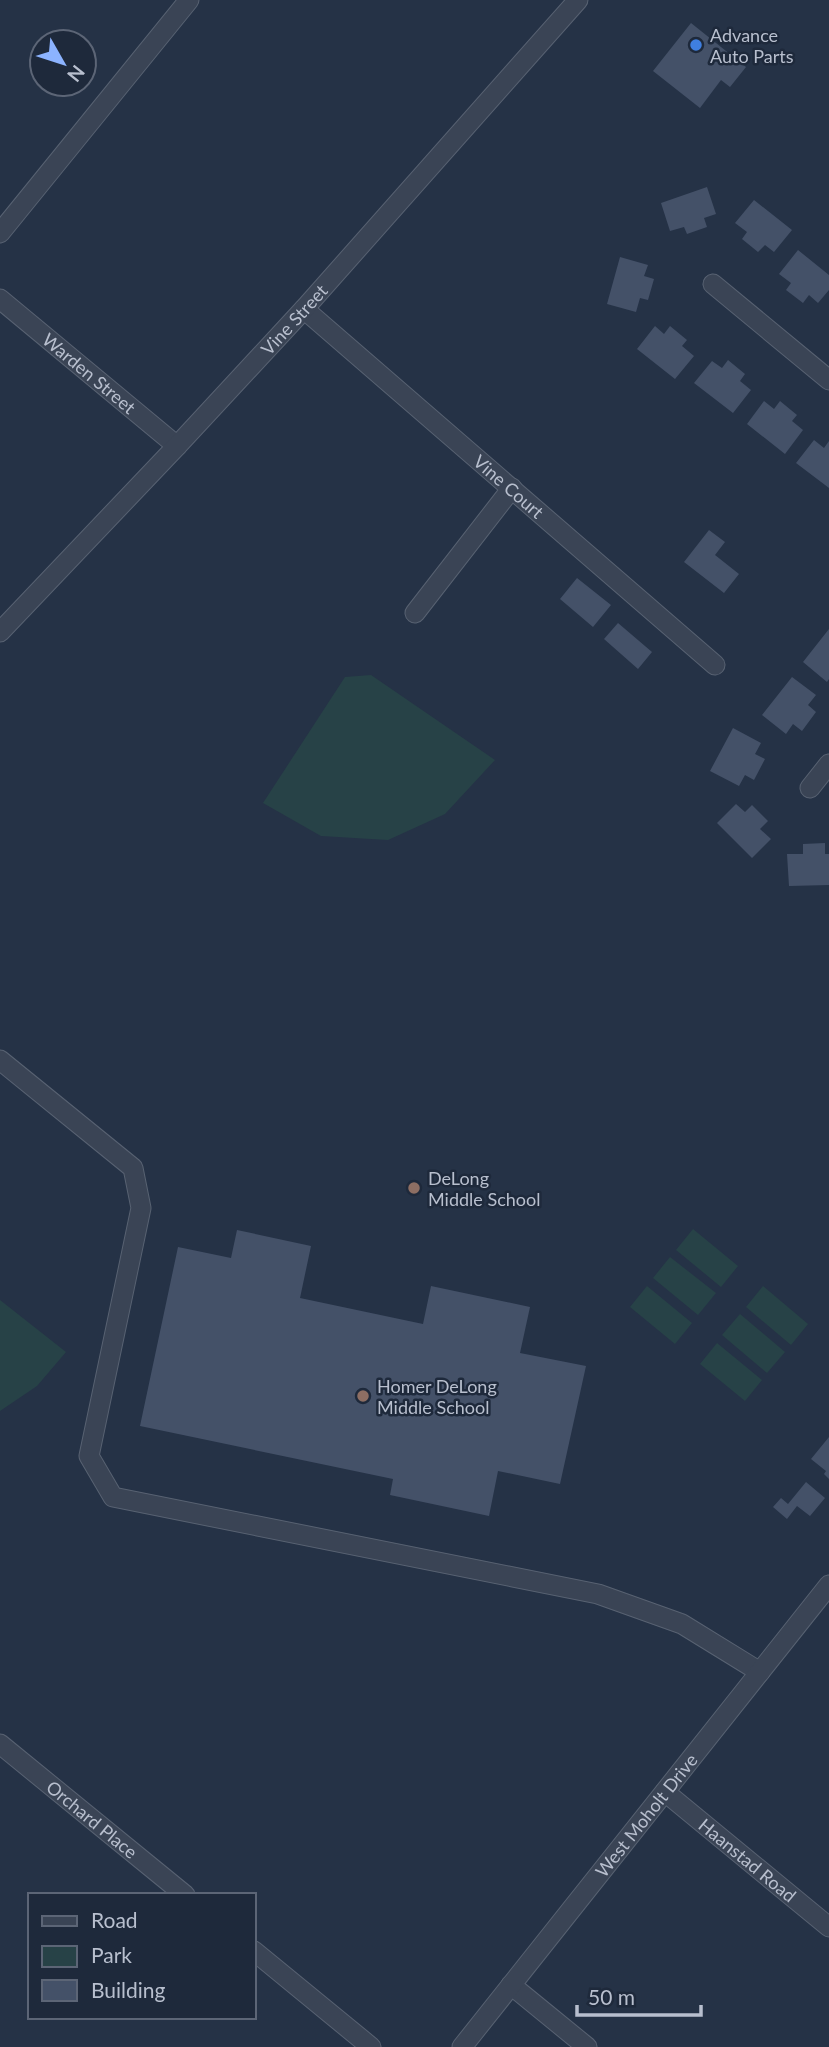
<svg xmlns="http://www.w3.org/2000/svg" width="829" height="2047" viewBox="0 0 829 2047" font-family="Lato,sans-serif">
  <style>
    .green { fill: #274247 }
    .building { fill: #445168 }
    .lines { fill: none; stroke-linecap: round; stroke-linejoin: round }
    .minor-casing { stroke: #586272; stroke-width: 21 }
    .minor { stroke: #3a4455; stroke-width: 19 }
    .shop-dot { fill: #3f7fe0; stroke: #1e293b; stroke-width: 2.5 }
    .education-dot { fill: #8d6e63; stroke: #1e293b; stroke-width: 2.5 }
    .labels { text-anchor: middle; dominant-baseline: central; stroke-width: 5; stroke-linejoin: round; paint-order: stroke }
    .poi-label { font-size: 18px; fill: #b8bfce; stroke: #1e293b; text-anchor: start }
    .street-label { font-size: 18px; fill: #b8bfce; stroke: #1e293b }
  </style>
  <rect width="100%" height="100%" fill="#253246"/>
  <path class="green" d="M371,675L495,760L445,814L388,840L321,836L263,803L345,677Z
    M693,1229L738,1266L721,1287L676,1250Z
    M670,1257L716,1293L698,1315L653,1278Z
    M647,1286L692,1323L675,1344L630,1307Z
    M763,1286L808,1324L791,1345L746,1307Z
    M0,1300L66,1352L37,1386L0,1411Z
    M740,1314L785,1352L767,1373L722,1335Z
    M717,1343L762,1380L745,1401L700,1364Z"/>
  <path class="building" d="M691,23L746,67L730,87L721,80L700,108L653,71Z
    M707,187L716,214L704,218L707,227L687,234L684,227L670,231L661,203Z
    M754,200L792,230L774,252L765,245L758,252L742,239L747,232L735,223Z
    M798,250L829,275V290L818,303L809,295L803,303L786,290L791,283L779,274Z
    M620,257L648,265L644,276L654,279L648,300L640,298L636,312L607,304Z
    M655,326L664,334L670,326L687,340L682,346L694,356L675,379L637,349Z
    M728,360L745,374L740,381L751,390L733,413L694,383L712,361L722,368Z
    M764,401L774,409L780,401L797,415L792,421L803,430L785,454L747,424Z
    M814,440L824,448L829,441V488L796,463Z
    M709,530L725,542L715,555L739,574L724,593L684,562Z
    M577,578L611,605L593,627L560,599Z
    M618,623L652,652L638,669L604,639Z
    M829,629V679L827,682L803,662Z
    M792,677L816,695L808,705L816,712L802,731L793,724L786,734L762,715Z
    M733,728L761,743L755,754L765,759L754,780L745,775L739,786L710,771Z
    M736,804L745,812L752,805L768,821L760,829L771,839L752,858L717,823Z
    M825,843V854H829V885L789,886L787,854H803V844Z
    M237,1230L311,1246L300,1298L423,1324L431,1286L530,1307L520,1353L586,1366L560,1484L498,1471L489,1516L390,1495L393,1479L140,1426L178,1247L231,1258Z
    M829,1437V1479L824,1474L826,1471L811,1459Z
    M806,1482L825,1498L810,1516L797,1506L787,1519L773,1507L781,1498L788,1504Z"/>
  <g class="lines">
    <defs>
      <g id="minor">
        <path d="M0,233L189,0"/>
        <path d="M713,284L829,380"/>
        <path id="s1" d="M0,299L177,446"/>
        <path id="s2" d="M304,309L715,665"/>
        <path d="M415,613L512,488"/>
        <path id="s3" d="M0,632L177,446L304,309L578,0"/>
        <path d="M810,788L829,764"/>
        <path d="M0,1060L133,1168L141,1208L89,1456L113,1497L598,1594L682,1624L760,1672"/>
        <path id="s4" d="M0,1744L185,1895"/>
        <path id="s5" d="M665,1792L829,1927"/>
        <path d="M254,1951L371,2047"/>
        <path d="M511,1985L587,2047"/>
        <path id="s6" d="M462,2047L829,1585"/>
      </g>
    </defs>
    <use href="#minor" class="minor-casing"/>
    <use href="#minor" class="minor"/>
  </g>
  <circle class="shop-dot" cx="696" cy="45" r="7"/>
  <g class="education-dot">
    <circle cx="414" cy="1188" r="7"/>
    <circle cx="363" cy="1396" r="7"/>
  </g>
  <g class="labels">
    <g class="poi-label">
      <text x="710" y="35">Advance<tspan x="710" dy="21">Auto Parts</tspan></text>
      <text x="428" y="1178">DeLong<tspan x="428" dy="21">Middle School</tspan></text>
      <text x="377" y="1386">Homer DeLong<tspan x="377" dy="21">Middle School</tspan></text>
    </g>
    <g class="street-label">
      <text stroke="none"><textPath href="#s3" startOffset="429">Vine Street</textPath></text>
      <text stroke="none"><textPath href="#s1" startOffset="116">Warden Street</textPath></text>
      <text stroke="none"><textPath href="#s2" startOffset="271">Vine Court</textPath></text>
      <text stroke="none"><textPath href="#s6" startOffset="296">West Moholt Drive</textPath></text>
      <text stroke="none"><textPath href="#s4" startOffset="119">Orchard Place</textPath></text>
      <text stroke="none"><textPath href="#s5" startOffset="107">Haanstad Road</textPath></text>
    </g>
  </g>
  <rect x="28" y="1893" width="228" height="126" fill="#1e293b" stroke="#5c6576" stroke-width="2"/>
  <rect x="42" y="1916" width="35" height="10" fill="#3a4455" stroke="#5c6576" stroke-width="2"/>
  <text x="91" y="1928" font-size="21" fill="#b8bfce">Road</text>
  <rect x="42" y="1946" width="35" height="21" fill="#274247" stroke="#5c6576" stroke-width="2"/>
  <text x="91" y="1963" font-size="21" fill="#b8bfce">Park</text>
  <rect x="42" y="1980" width="35" height="21" fill="#445168" stroke="#5c6576" stroke-width="2"/>
  <text x="91" y="1998" font-size="21" fill="#b8bfce">Building</text>
  <g transform="translate(63 63) rotate(129)"><circle r="33" fill="#1e293b" stroke="#5c6576" stroke-width="2"/>
  <path d="M0-5L12 26L0 18L-12 26Z" fill="#8cb3ff"/>
  <text y="-10" font-size="19" font-weight="bold" text-anchor="middle" fill="#b8bfce">N</text>
  </g>
  <path d="M577 2005v10h124v-10" fill="none" stroke="#b8bfce" stroke-width="3.5"/>
  <text x="588" y="2005" font-size="21" fill="#b8bfce" stroke="#1e293b" stroke-width="5" paint-order="stroke">50 m</text>
</svg>
